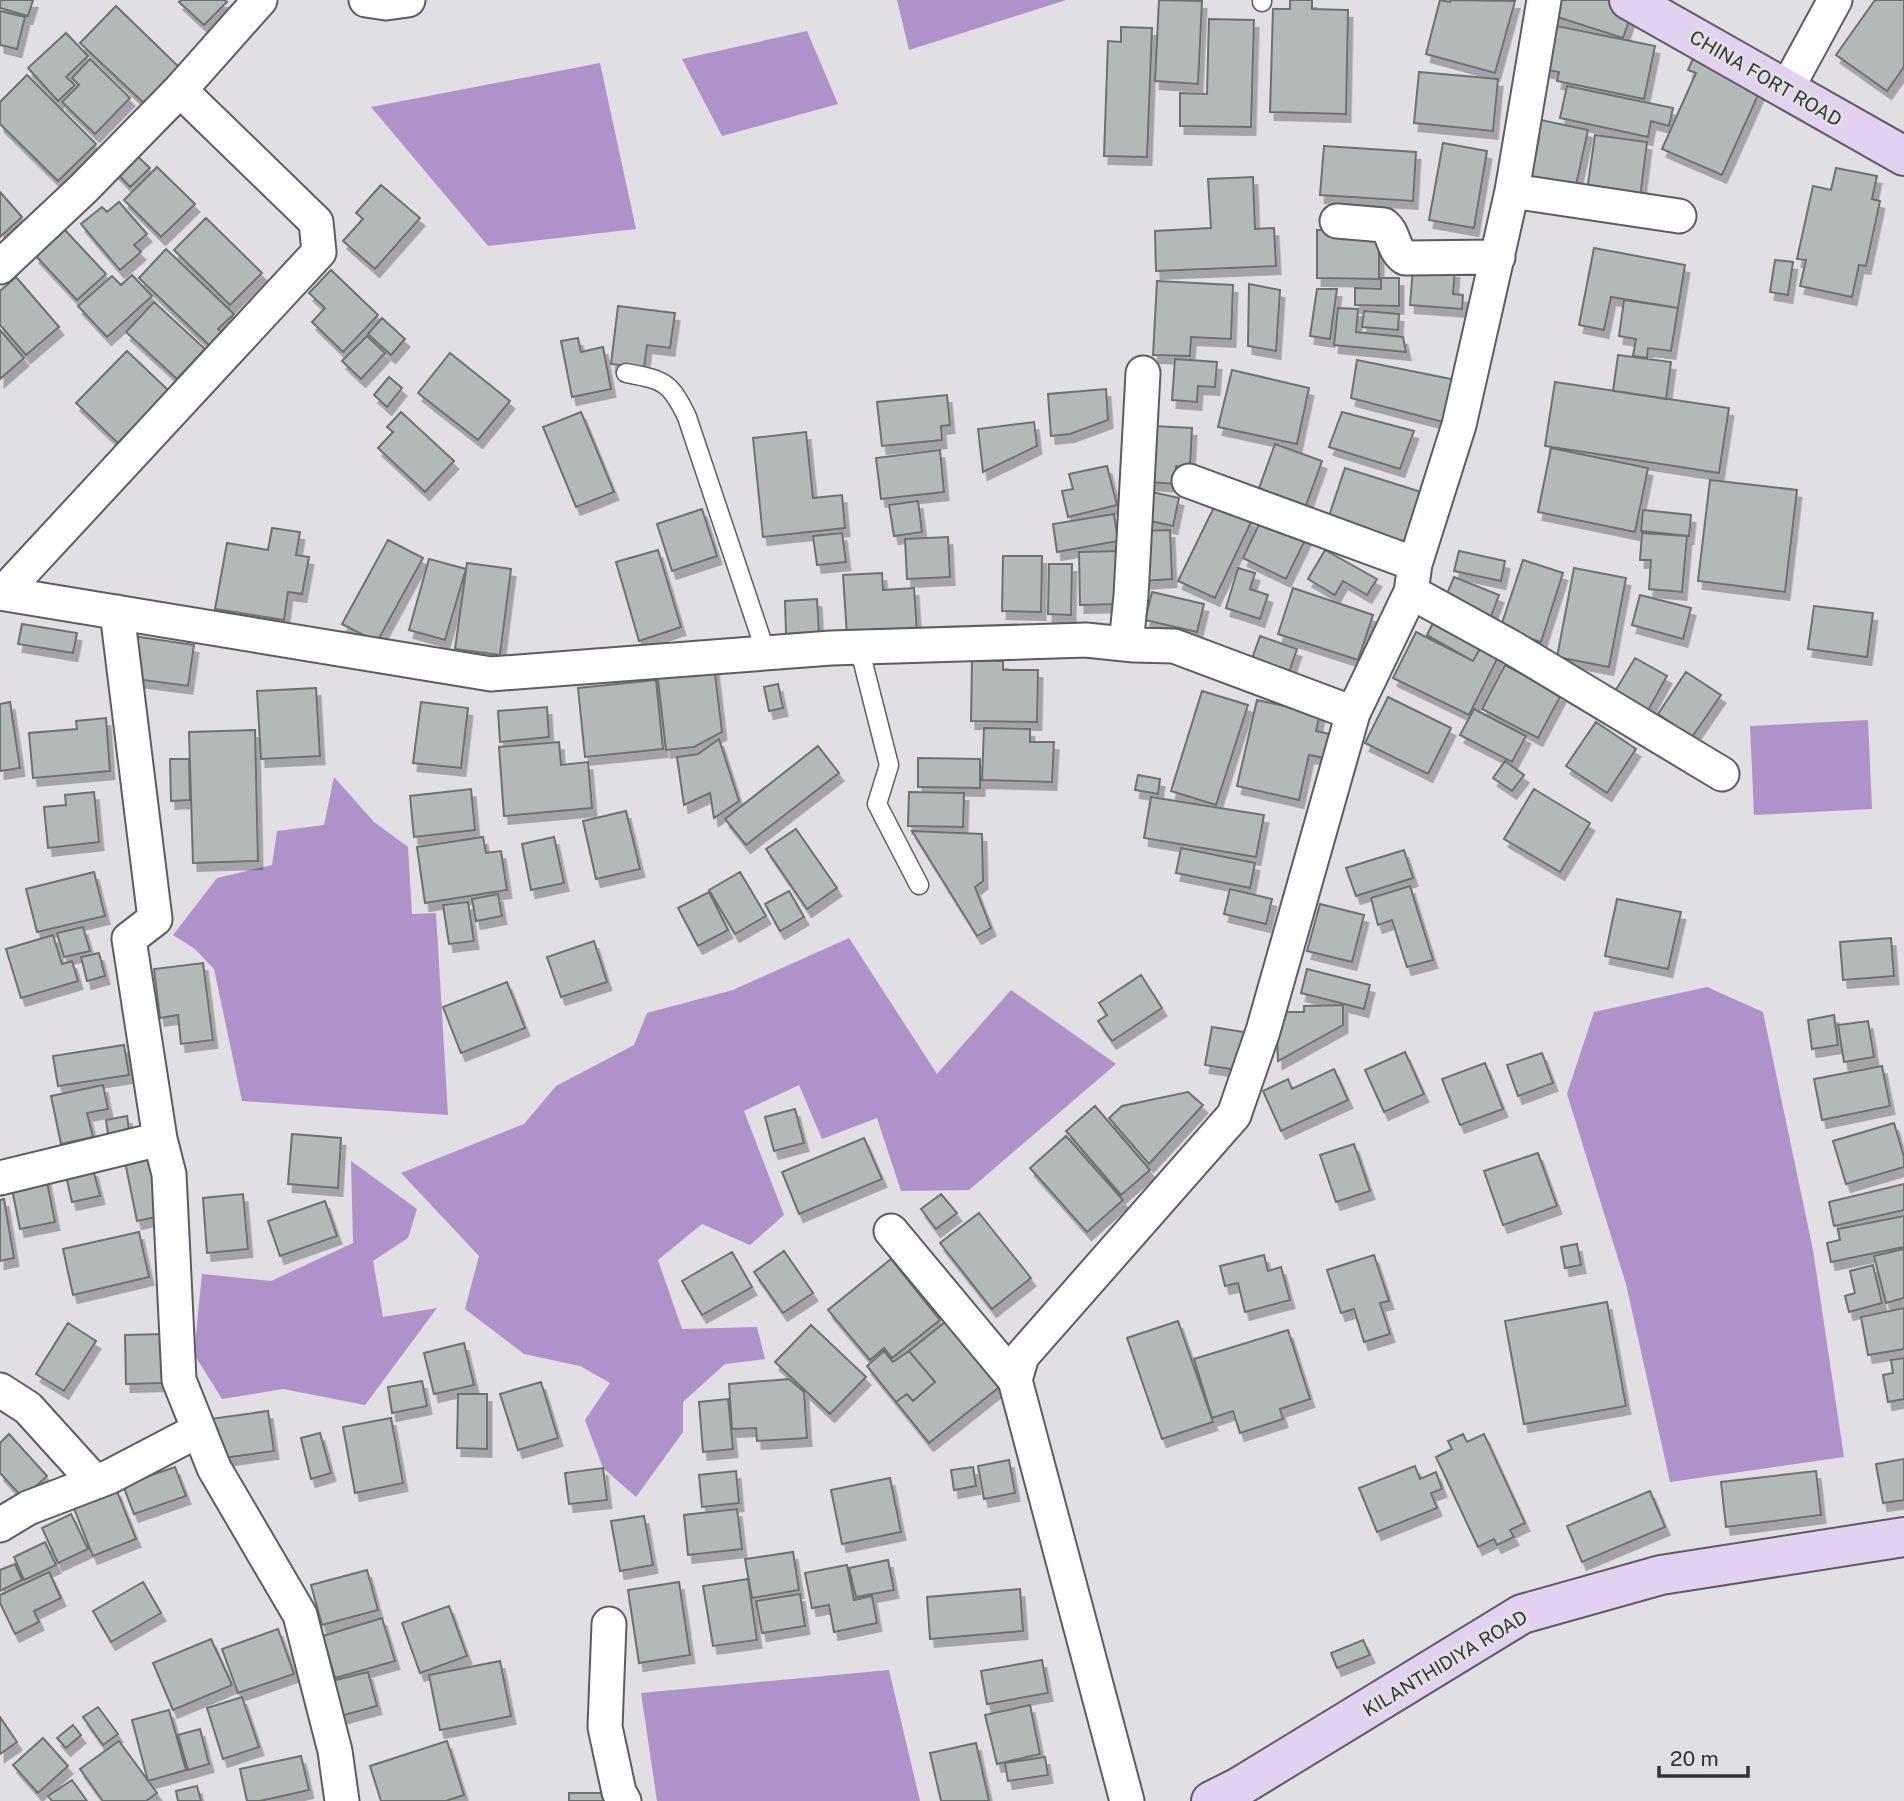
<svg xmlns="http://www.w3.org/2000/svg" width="1904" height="1801" viewBox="0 0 1904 1801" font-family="'Public Sans',sans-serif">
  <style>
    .forest { fill: #af92c9 }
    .building { fill: #b3b9b6; stroke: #6c726f; stroke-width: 2; filter: url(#shadow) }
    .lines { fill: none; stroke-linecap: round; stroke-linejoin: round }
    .lane-casing { stroke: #5e5c61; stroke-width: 21 }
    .street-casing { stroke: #5e5c61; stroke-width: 37 }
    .secondary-casing { stroke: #5e5c61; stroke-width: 42 }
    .lane { stroke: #fff; stroke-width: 18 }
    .street { stroke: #fff; stroke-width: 33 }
    .secondary { stroke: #e3d1f2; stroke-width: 38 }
    .labels { text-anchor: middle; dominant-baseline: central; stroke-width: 6; stroke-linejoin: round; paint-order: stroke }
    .street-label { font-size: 19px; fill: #343335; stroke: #e1dee4 }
  </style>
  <defs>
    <filter id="shadow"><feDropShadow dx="4.5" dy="8" stdDeviation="0" flood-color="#0004"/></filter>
  </defs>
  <rect width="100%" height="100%" fill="#e1dee4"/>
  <path class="forest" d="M897,0H1066L909,50Z
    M807,31L838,104L722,136L682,59Z
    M600,63L636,229L488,246L371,107Z
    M1868,720L1872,809L1754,815L1750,726Z
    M334,777L374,822L408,847L412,914L436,913L448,1115L242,1101L214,969L195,949L173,935L217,878L272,865L277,831L324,825Z
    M849,938L937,1074L1011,990L1116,1064L969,1190L901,1191L877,1118L822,1139L799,1085L744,1111L784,1215L750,1245L702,1224L658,1260L682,1329L757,1327L765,1359L725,1364L683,1402V1432L636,1497L603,1468L585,1420L610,1383L580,1366L524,1354L465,1309L479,1256L401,1173L524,1124L556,1086L634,1045L647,1013L733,990Z
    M1707,987L1763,1012L1813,1250L1844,1457L1670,1482L1626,1284L1567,1094L1594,1012Z
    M351,1161L417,1209L408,1238L373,1261L383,1317L437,1308L365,1405L283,1389L222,1399L194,1354L202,1274L271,1281L353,1243Z
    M889,1670L920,1801H657L641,1693Z"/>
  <path class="building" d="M0,0H33L28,16L0,8Z
    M181,0H224L227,2L204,25L179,2Z
    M1159,0L1202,1L1198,84L1155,81Z
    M1290,0H1312V9L1348,10L1346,114L1270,112L1273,9H1290Z
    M1440,0L1450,2V0L1515,1L1495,73L1426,54Z
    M1556,0H1617L1634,6L1623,38L1551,15Z
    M1875,0H1904V67L1887,91L1836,55Z
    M116,6L182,70L147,106L80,43Z
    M0,11L25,17L17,49L0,45Z
    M1209,19L1254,20L1251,127L1180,126V93L1207,94Z
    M1552,25L1655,46L1644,99L1557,81L1559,72L1543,69Z
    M1121,27L1152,28L1147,157L1104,156L1108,41L1121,42Z
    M66,33L88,56L66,77L75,85L58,101L28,68Z
    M1695,54L1763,84L1722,175L1662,149L1696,73L1688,70Z
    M90,59L130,98L95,134L62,102L79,85L72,78Z
    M1419,72L1498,79L1493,131L1414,123Z
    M27,75L96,144L58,181L0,124V102Z
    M1567,86L1673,108L1669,126L1651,121L1648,137L1560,118Z
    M1536,119L1588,130L1575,190L1530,181L1539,138L1529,134Z
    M1595,135L1647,142L1640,198L1587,191Z
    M1443,143L1487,151L1474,228L1429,220Z
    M1324,146L1416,152L1413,201L1320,195Z
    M133,152L150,168L130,187L114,170Z
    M157,167L195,204L161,237L124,200Z
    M1836,168L1877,176L1872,199L1880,201L1866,266L1859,265L1852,297L1800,286L1806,260L1797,259L1813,186L1831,190Z
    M1253,177L1255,229L1274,228L1276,266L1156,271L1155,231L1211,228L1208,179Z
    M381,185L420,218L375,269L343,241L363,219L356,213Z
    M0,192L22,217L0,237Z
    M119,202L147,234L134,245L141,252L120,270L81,224L102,207L107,212Z
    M206,218L262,273L230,305L174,250Z
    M64,229L106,274L77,300L35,255Z
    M1317,230H1379V279L1317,278Z
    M1594,248L1685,265L1678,308L1611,297L1604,330L1579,325Z
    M166,249L234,314L218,329L224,334L211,347L139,278Z
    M1775,260L1793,262L1788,295L1770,292Z
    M1413,268L1455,270L1453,294L1463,295L1462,309L1410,305Z
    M331,270L378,315L343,352L312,322L325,308L309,293Z
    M132,275L152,296L107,337L78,306L112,276L121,285Z
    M16,277L59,327L26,355L0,325V291Z
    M1381,278H1399V306L1355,305V288L1381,289Z
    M1157,281L1233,285L1231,339L1191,337L1190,356L1153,355Z
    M1249,284L1280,290L1276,351L1248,346Z
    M1317,289H1337L1330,339L1310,336Z
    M1624,300L1678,308L1671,351L1648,348L1647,358L1633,356L1636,339L1619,336Z
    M154,302L205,349L177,379L126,332Z
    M618,306L675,313L670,348L647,345L644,368L611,364Z
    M1338,308L1358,309L1356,332L1403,337L1406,352L1334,345Z
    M1364,311L1399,314L1398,330L1362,327Z
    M382,318L405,339L391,355L368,334Z
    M0,330L24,358L0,379Z
    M367,336L385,353L361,379L342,361Z
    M578,338L581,352L603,347L611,389L572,397L561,341Z
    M127,351L169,391L118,443L76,403Z
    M450,353L510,401L478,440L418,393Z
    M1618,355L1671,362L1666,399L1613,391Z
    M1175,359L1217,362L1215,387L1198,386L1197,402L1172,400Z
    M1357,360L1456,380L1447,423L1351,398Z
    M1232,370L1309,388L1297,444L1218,427Z
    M389,377L402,388L387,407L374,395Z
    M1555,382L1729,408L1719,473L1545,446Z
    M1106,389L1108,420L1070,434L1051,436L1048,394Z
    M947,395L950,425L941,426L942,440L882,446L877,402Z
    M401,412L454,461L425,492L378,448L393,432L387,427Z
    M581,412L614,492L576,507L543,427Z
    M1342,412L1414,431L1400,469L1329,447Z
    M1034,422L1037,446L983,472L978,429Z
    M1153,426L1192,428L1190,467L1176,466L1175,484L1150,482Z
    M806,432L813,498L842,495L845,528L763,537L753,438Z
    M1275,444L1322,461L1305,508L1258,491Z
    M1551,448L1648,468L1635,532L1538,512Z
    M940,450L944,492L881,499L876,458Z
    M1107,466L1117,505L1068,517L1062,491L1073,489L1069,474Z
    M1345,468L1421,492L1407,545L1328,519Z
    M1710,480L1797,490L1785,592L1698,581Z
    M1152,492L1179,498L1173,526L1146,520Z
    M918,501L922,532L894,536L889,505Z
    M1216,503L1252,520L1215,598L1178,581Z
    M702,509L717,556L672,571L657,524Z
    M1643,510L1691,515L1689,536L1641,531Z
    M1114,514L1118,541L1057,552L1053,524Z
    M1263,516L1306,538L1286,579L1243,558Z
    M272,528L300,532L296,555L309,557L302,594L288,592L284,620L215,609L227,543L268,550Z
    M1170,530L1172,579L1142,581L1140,531Z
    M842,533L846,562L817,565L813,536Z
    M1642,533L1687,536L1682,592L1649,589L1651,560H1640Z
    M948,537L950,577L907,579L905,539Z
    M388,540L423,558L377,642L342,624Z
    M658,550L681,627L639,641L616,562Z
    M1325,550L1377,579L1367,595L1343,581L1335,595L1308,579Z
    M1120,551L1121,604L1080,605L1079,552Z
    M1459,551L1505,561L1501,581L1454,571Z
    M1003,556H1042L1041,612L1002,611Z
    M429,559L466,569L445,640L409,630Z
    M1523,560L1563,573L1541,642L1500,629Z
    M467,563L511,569L500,655L455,649Z
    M1049,564H1072L1071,615L1048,614Z
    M1238,568L1255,573L1250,589L1268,595L1260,619L1226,608Z
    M1574,568L1626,578L1609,667L1557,657Z
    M882,573L883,590L914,588L917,632L847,636L843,575Z
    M1454,577L1499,595L1490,619L1444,601Z
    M1293,588L1373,615L1358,660L1278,634Z
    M1152,592L1204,604L1197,632L1145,620Z
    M1640,595L1691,608L1683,639L1632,625Z
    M817,599L819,632L786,634L785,601Z
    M1814,606L1873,613L1867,657L1808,649Z
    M1435,619L1482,645L1473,661L1427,635Z
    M22,624L77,633L73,653L18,644Z
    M1416,632L1473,661L1482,645L1499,655L1469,715L1393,678Z
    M133,636L194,645L188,686L128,678Z
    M1260,636L1297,649L1288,675L1251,662Z
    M1635,658L1667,676L1646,714L1613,695Z
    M972,661H1003V670H1038L1037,722L971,721Z
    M714,665L722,732L694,747L666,750L657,671Z
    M1505,665L1561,695L1538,738L1482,709Z
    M1686,672L1721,695L1692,737L1658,714Z
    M656,680L663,749L585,757L578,688Z
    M778,684L783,708L769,711L764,687Z
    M316,688L320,756L261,759L257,691Z
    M1202,691L1248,705L1216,805L1171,791Z
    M1388,697L1451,728L1428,774L1365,743Z
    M1257,700L1320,714L1316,731L1334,735L1329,759L1309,755L1299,800L1237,786Z
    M10,702L20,768L0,771V704Z
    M421,702L468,708L461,768L413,763Z
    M547,707L549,737L500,742L498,711Z
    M1474,709L1526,736L1512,762L1460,735Z
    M106,718L110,771L33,778L29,733L77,729L76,721Z
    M1596,722L1636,749L1607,793L1566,766Z
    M984,728L1030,729V742H1054L1052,782L982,780Z
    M255,730L258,861L193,863L189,732Z
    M719,739L739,801L714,818L710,793L684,805L677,757L698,754Z
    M559,742L561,765L588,762L592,808L504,816L499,747Z
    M818,746L839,773L746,845L725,819Z
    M918,758L980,759V788L918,787Z
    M170,759H189L190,800L171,801Z
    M1505,761L1524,775L1512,791L1493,778Z
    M1138,775L1160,779L1158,794L1135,790Z
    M471,789L475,830L414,837L410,796Z
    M1534,789L1590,823L1560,872L1504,839Z
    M94,792L99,842L48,848L44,807L66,805L65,795Z
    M909,792L964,793L963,827L908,826Z
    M1151,797L1264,815L1256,857L1144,838Z
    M626,811L640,869L596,879L583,821Z
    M796,829L837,888L807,909L766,849Z
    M912,831L982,834L983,881L975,887L991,928L977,936Z
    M483,837L486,853L501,851L507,890L425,903L417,847Z
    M554,837L564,883L531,890L522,844Z
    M1181,848L1255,863L1250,888L1176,873Z
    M1404,850L1413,878L1356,896L1346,868Z
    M94,872L105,916L37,932L26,889Z
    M740,872L766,916L735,934L709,890Z
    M1410,886L1433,960L1407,967L1392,920L1378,925L1371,898Z
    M1230,889L1272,899L1266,924L1224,914Z
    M789,891L804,917L780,931L765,904Z
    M709,892L728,930L698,946L678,908Z
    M498,894L502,916L476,921L472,899Z
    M1617,899L1681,912L1668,969L1605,956Z
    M468,902L474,941L449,944L443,905Z
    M1320,904L1364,915L1352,962L1307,951Z
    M83,927L90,951L64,957L57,933Z
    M53,935L62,964L72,961L78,981L21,998L6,949Z
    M1891,938L1894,976L1843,980L1840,942Z
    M594,941L607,982L561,997L547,957Z
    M99,953L105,976L87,981L81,957Z
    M203,963L213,1040L181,1044L178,1015L160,1018L154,969Z
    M1307,969L1370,985L1364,1009L1301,993Z
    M1141,975L1162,1008L1112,1041L1098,1021L1107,1015L1099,1003Z
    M507,982L525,1028L461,1053L443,1007Z
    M1343,1005V1025L1278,1061L1276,1012H1304V1006Z
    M1834,1015L1838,1045L1812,1049L1808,1020Z
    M1868,1021L1874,1057L1844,1062L1838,1025Z
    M1212,1027L1244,1032L1237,1070L1205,1065Z
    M124,1045L129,1075L58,1086L53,1056Z
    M1405,1052L1424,1094L1384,1112L1365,1070Z
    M1542,1053L1553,1083L1518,1096L1507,1065Z
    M1485,1063L1503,1109L1460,1125L1442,1079Z
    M1882,1066L1890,1106L1822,1120L1814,1079Z
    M1334,1069L1348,1100L1281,1131L1263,1091L1288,1079L1292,1089Z
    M103,1085L108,1109L87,1113L93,1137L61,1144L51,1096Z
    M1188,1092L1203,1105L1149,1164L1109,1118L1122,1106Z
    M1095,1106L1150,1170L1121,1195L1066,1131Z
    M795,1109L804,1143L774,1151L765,1117Z
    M127,1116L130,1137L109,1141L106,1120Z
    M1894,1123L1904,1157V1167L1846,1184L1833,1141Z
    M292,1134L341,1138L338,1188L288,1184Z
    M1066,1136L1123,1200L1087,1232L1030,1168Z
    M864,1138L882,1179L799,1214L782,1172Z
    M1354,1144L1370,1191L1336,1202L1320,1155Z
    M153,1152L165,1215L137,1221L124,1157Z
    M1538,1153L1557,1206L1503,1225L1484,1171Z
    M93,1169L100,1196L72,1202L66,1176Z
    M46,1177L55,1222L20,1229L11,1184Z
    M1904,1184V1210L1834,1226L1829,1202Z
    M243,1194L248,1249L207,1253L203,1198Z
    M941,1194L957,1213L936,1229L921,1209Z
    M4,1199L14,1258L0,1261V1200Z
    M325,1201L337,1236L280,1256L268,1221Z
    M979,1213L1031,1278L992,1309L940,1243Z
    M1904,1216V1247L1831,1262L1827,1243L1840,1240L1838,1229Z
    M139,1232L149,1277L73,1295L63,1249Z
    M1577,1244L1581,1265L1565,1268L1561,1247Z
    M1904,1249V1298L1886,1303L1874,1256Z
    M784,1251L813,1293L783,1313L754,1272Z
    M732,1252L752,1287L702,1315L682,1281Z
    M1264,1255L1268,1271L1281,1267L1290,1300L1245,1312L1238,1283L1225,1286L1220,1266Z
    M1374,1255L1389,1301L1380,1303L1390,1334L1364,1342L1354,1309L1341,1313L1327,1270Z
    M891,1259L940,1320L892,1358L884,1348L870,1360L828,1310Z
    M1873,1265L1882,1303L1849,1312L1845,1296L1855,1293L1850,1271Z
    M1607,1302L1626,1406L1524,1424L1505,1321Z
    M1904,1308V1349L1868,1355L1861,1317Z
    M949,1319L1002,1385L929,1443L896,1402L907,1394L913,1401L935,1382L909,1351Z
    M1178,1321L1213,1422L1162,1439L1127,1338Z
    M68,1323L96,1341L64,1391L36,1374Z
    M811,1325L866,1377L830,1414L775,1362Z
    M1288,1330L1310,1399L1280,1409L1283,1419L1240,1433L1233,1411L1212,1418L1194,1359Z
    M165,1334L166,1383L126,1384L125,1335Z
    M464,1343L474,1385L434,1394L424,1353Z
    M884,1351L893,1362L909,1351L935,1382L913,1401L907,1394L896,1402L867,1366Z
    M1904,1358V1399L1888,1402L1883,1375L1893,1373L1891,1360Z
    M789,1379L804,1392L807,1438L757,1441L756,1428L732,1429L729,1384Z
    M422,1381L427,1406L392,1413L388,1387Z
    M541,1382L558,1438L518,1450L500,1394Z
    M458,1394H487V1449L457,1448Z
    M728,1399L733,1449L703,1452L699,1402Z
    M268,1411L274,1451L216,1459L210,1419Z
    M391,1418L403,1483L355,1493L343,1427Z
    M320,1433L331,1473L311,1479L301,1438Z
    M9,1434L47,1476L23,1498L0,1473V1443Z
    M1463,1434L1467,1442L1484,1434L1525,1523L1510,1530L1514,1537L1497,1545L1494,1539L1478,1547L1436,1457L1452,1449L1448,1441Z
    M1904,1459V1500L1883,1503L1876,1464Z
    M1009,1460L1015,1493L984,1499L978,1466Z
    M1415,1466L1420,1479L1436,1472L1442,1489L1431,1493L1437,1508L1377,1532L1359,1488Z
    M175,1467L186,1496L134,1514L123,1485Z
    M973,1467L976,1486L954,1490L951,1470Z
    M603,1468L607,1500L569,1504L565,1473Z
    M736,1471L739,1503L702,1507L699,1475Z
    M1816,1471L1821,1515L1726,1527L1721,1482Z
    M890,1478L901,1532L842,1544L831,1490Z
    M116,1489L136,1539L93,1556L73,1506Z
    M1650,1491L1665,1527L1582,1562L1567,1526Z
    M737,1509L742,1549L688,1555L684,1515Z
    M71,1514L88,1549L58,1563L42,1528Z
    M644,1516L653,1565L620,1571L611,1521Z
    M45,1542L56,1565L24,1580L14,1557Z
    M793,1552L799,1590L752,1598L745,1559Z
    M888,1560L894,1590L856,1597L849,1568Z
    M15,1564L22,1580L0,1591V1570Z
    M847,1565L854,1600L872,1596L877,1623L834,1632L829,1605L812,1608L805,1573Z
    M367,1570L378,1610L322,1625L311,1585Z
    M49,1572L61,1598L34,1611L39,1622L15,1634L0,1603V1595Z
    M748,1579L757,1640L713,1646L703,1586Z
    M143,1582L161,1613L111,1642L93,1611Z
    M679,1582L690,1655L639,1663L628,1590Z
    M1020,1589L1023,1631L930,1639L927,1597Z
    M800,1594L805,1626L762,1633L756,1601Z
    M449,1606L467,1656L420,1673L402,1623Z
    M382,1618L395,1661L335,1678L323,1636Z
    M278,1629L294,1674L238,1693L222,1649Z
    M211,1639L232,1685L173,1710L153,1663Z
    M1363,1640L1370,1655L1337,1668L1331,1653Z
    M1042,1660L1048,1693L987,1704L981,1671Z
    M500,1661L511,1716L440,1730L429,1675Z
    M368,1672L377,1706L333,1718L324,1683Z
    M242,1697L259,1747L223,1759L207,1708Z
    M1030,1705L1040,1754L997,1764L985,1715Z
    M98,1707L118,1734L103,1745L83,1717Z
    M169,1710L186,1770L148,1781L132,1720Z
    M0,1717L17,1742L0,1754Z
    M73,1725L81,1735L66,1748L57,1738Z
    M200,1729L209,1764L188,1770L178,1735Z
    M43,1738L68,1766L38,1793L13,1765Z
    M119,1741L157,1793L146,1801H103L80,1769Z
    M447,1741L464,1795L446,1801H381L370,1766Z
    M976,1743L989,1801H941L930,1753Z
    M301,1756L309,1790L260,1801H247L240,1769Z
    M1045,1757L1048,1775L1008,1781L1005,1763Z
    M72,1780L87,1801H52L48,1796Z
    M197,1786L201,1801H178L176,1791Z
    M569,1793H604V1801H569Z"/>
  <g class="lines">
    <defs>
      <path id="lane" d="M1262,2V0
        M626,373C663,380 670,381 687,417L766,653
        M859,647L889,765L877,804L919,885"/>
      <path id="street" d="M366,0L386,3L408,0
        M1786,90L1835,0
        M1512,191L1679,216
        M1337,221L1384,225C1395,234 1392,249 1405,258L1498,257
        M0,267L83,189L180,90L260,0
        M1189,481L1415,564
        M1411,592L1511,647L1722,774
        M0,593L491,674L831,648L1086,640L1134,645L1174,646L1353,713
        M3,593L319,252L316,222L180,90
        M117,612L155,919L129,939L160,1139L169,1174L179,1380L214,1468L300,1615L335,1751L342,1801
        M1126,644L1131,596L1143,373
        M0,1178L160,1139
        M891,1231L1015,1380
        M0,1390L28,1408L95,1482
        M0,1525L28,1508L109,1477L199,1430
        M609,1624L605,1727L619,1792L624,1801
        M1127,1801L1015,1380L1022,1356L1234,1115L1263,1031L1353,713L1411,592L1415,564L1459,425L1512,191L1544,0"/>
      <path id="secondary" d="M1629,0L1904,156
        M1211,1801L1239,1787L1522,1614L1661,1575L1904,1537"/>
    </defs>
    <use href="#lane" class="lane-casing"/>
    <use href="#street" class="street-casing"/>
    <use href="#secondary" class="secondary-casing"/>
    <use href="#lane" class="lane"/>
    <use href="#street" class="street"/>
    <use href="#secondary" class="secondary"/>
  </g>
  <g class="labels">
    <g class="street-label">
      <text transform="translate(1766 78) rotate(30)">CHINA FORT ROAD</text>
      <text transform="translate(1445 1663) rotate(-31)">KILANTHIDIYA ROAD</text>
    </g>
  </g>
  <path d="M1659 1766v10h89v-10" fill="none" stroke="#343335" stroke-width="3.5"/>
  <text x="1670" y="1766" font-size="21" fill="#343335" stroke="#e1dee4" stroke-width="5" paint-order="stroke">20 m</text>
</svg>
